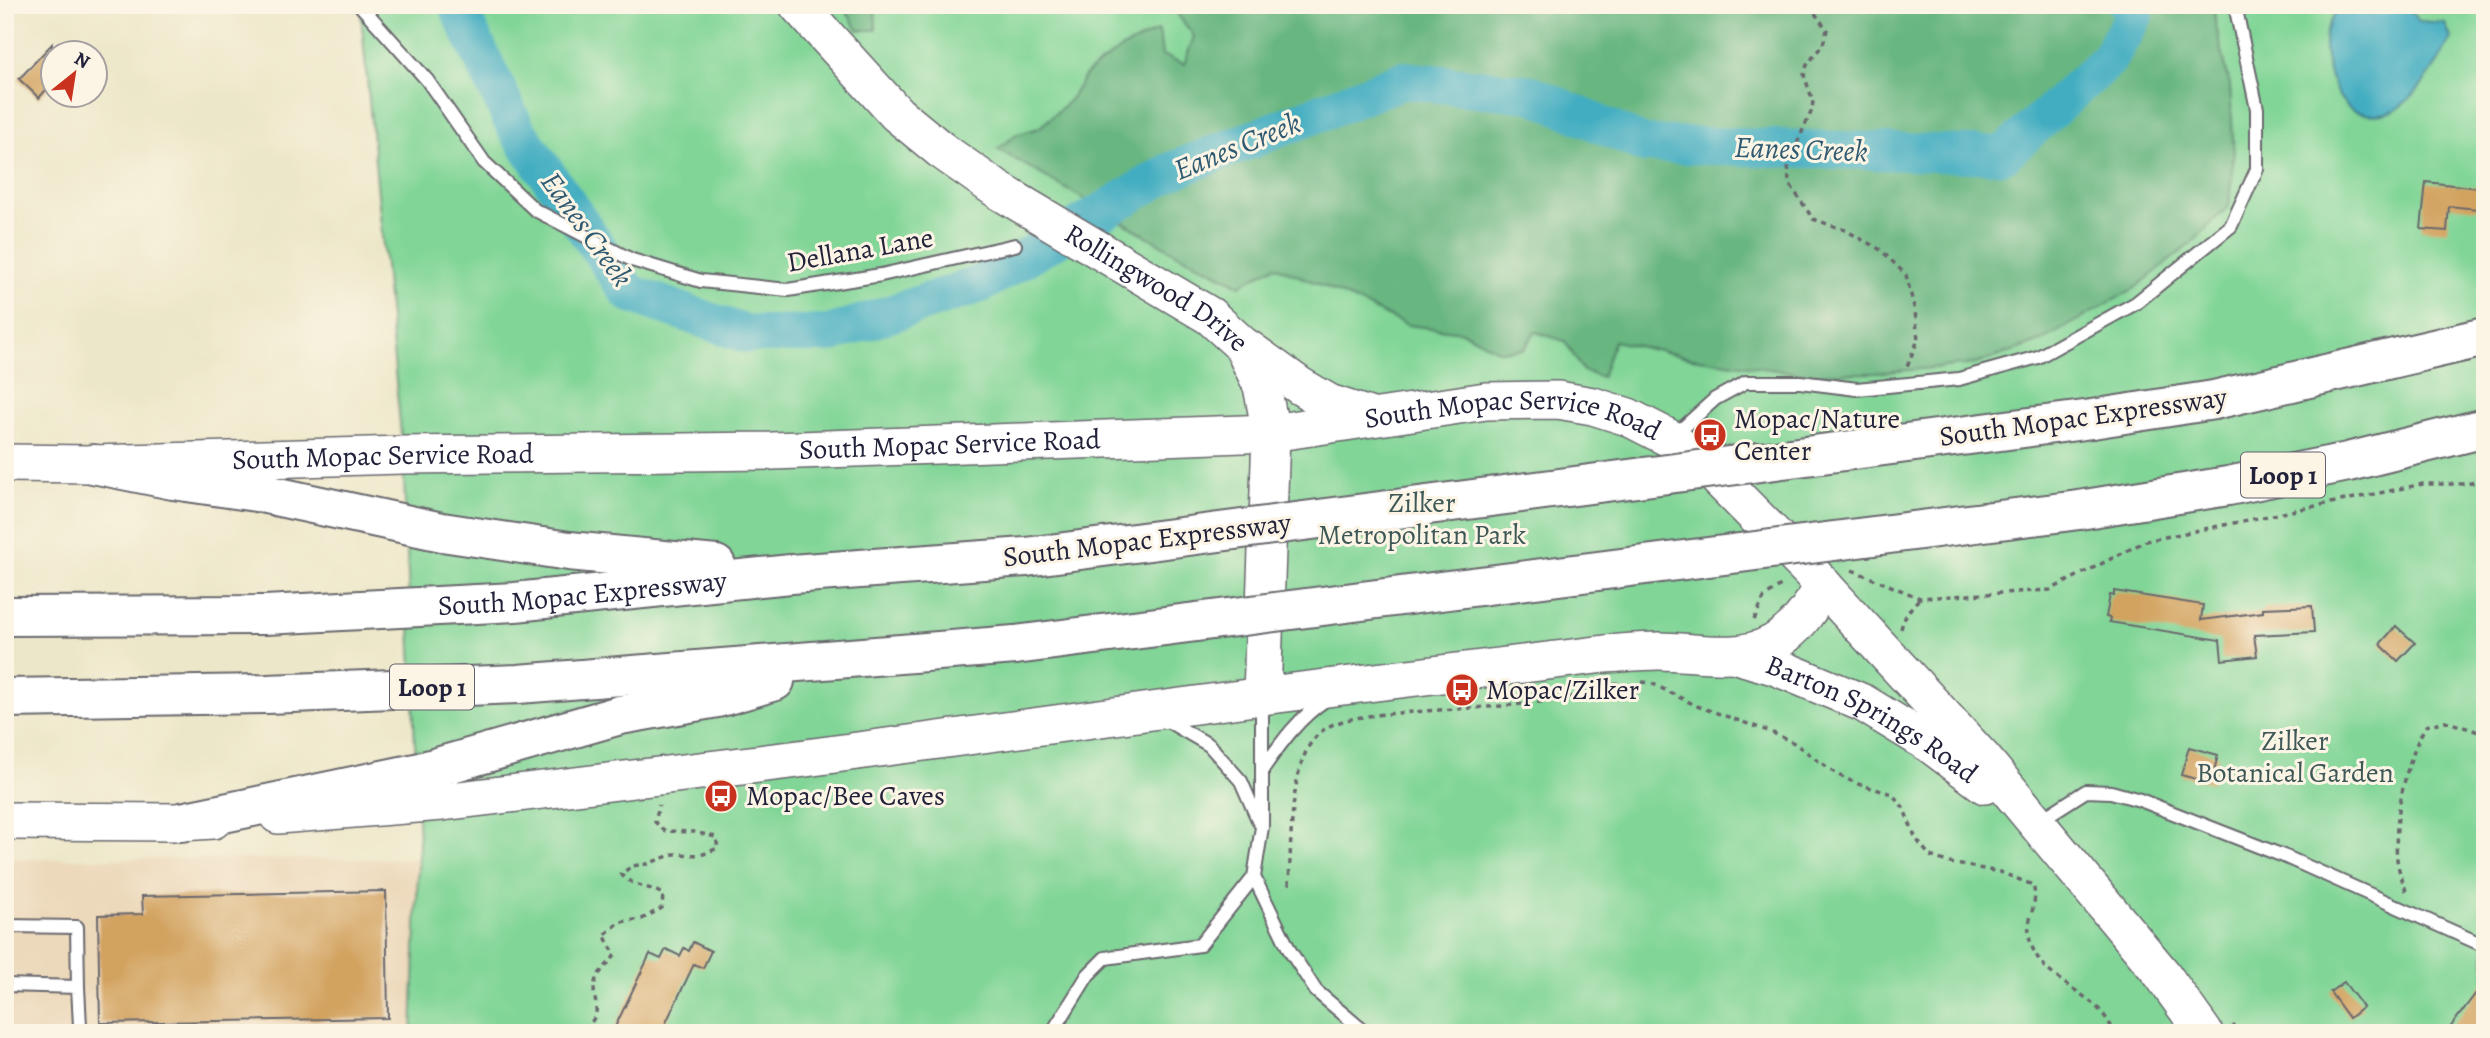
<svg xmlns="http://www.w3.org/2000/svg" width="2490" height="1038" viewBox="0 0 2490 1038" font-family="Alegreya,serif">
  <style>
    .built { fill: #ecd8ba }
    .green { fill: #81d597; stroke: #527c69; stroke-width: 2 }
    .forest { fill: #68b680; stroke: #456c5e; stroke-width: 2 }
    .water { fill: #42adc1; stroke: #32687e; stroke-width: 2 }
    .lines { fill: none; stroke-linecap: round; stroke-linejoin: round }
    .river { stroke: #42adc1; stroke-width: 38 }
    .building { fill: #d2a25e }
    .lane-casing { stroke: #69676d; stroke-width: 16 }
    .secondary-casing { stroke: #69676d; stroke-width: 40 }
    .highway-casing { stroke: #69676d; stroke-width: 42 }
    .path { stroke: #69676d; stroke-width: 3.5; stroke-dasharray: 5 5; stroke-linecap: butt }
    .lane { stroke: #fff; stroke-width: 12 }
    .secondary { stroke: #fff; stroke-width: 37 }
    .highway { stroke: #fff; stroke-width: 38 }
    .highway-bridge-casing { stroke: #69676d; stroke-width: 42; stroke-linecap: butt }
    .highway-bridge { stroke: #fff; stroke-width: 38 }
    .labels { text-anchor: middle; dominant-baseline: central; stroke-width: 6; stroke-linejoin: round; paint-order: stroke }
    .shield { fill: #fcf5e5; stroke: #63616e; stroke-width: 2 }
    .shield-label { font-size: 26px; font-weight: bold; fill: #22223b }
    .street-label { font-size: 28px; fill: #22223b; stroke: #fcf5e5 }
    .poi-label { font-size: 28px; fill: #22223b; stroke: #fcf5e5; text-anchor: start }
    .park-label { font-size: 28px; fill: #3e5857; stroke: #fcf5e5 }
    .water-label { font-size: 30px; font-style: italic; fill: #2f5a71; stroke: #fcf5e5 }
  </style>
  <rect width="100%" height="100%" fill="#fcf5e5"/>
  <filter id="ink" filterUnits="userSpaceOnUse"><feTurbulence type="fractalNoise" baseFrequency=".0143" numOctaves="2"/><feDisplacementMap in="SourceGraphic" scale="14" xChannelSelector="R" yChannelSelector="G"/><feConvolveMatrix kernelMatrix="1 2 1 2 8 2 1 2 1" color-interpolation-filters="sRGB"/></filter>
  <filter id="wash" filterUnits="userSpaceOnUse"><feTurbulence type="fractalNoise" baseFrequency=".00686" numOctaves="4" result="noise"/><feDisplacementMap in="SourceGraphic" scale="28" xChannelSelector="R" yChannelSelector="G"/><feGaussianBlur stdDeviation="1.57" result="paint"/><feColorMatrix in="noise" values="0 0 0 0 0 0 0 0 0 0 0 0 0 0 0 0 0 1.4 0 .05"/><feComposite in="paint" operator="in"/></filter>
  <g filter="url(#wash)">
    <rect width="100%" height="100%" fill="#ede7c9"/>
    <path class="built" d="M5,859H419L412,1033H5Z"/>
    <path class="green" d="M360,5H2485V1033H412L419,843L403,455Z"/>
    <path class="forest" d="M842,5H875L876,30H858Z
      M1186,5H2214L2215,22L2230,85L2234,155L2229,205L2194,241L2135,288L2041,341L1976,364L1876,373L1804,374L1692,358L1614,341L1602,377L1583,371L1565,341L1535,332L1524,349L1499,351L1463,332L1407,325L1326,287L1275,266L1240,285L1176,253L998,149L1015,135L1039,128L1068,102L1088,72L1120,49L1159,30L1162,55L1184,64L1194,36L1178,15Z"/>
    <path class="water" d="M2342,5H2406L2419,21L2445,23L2451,38C2440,61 2414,103 2390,112C2378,117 2354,115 2345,104C2331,89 2322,53 2326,33C2329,22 2335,13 2342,5Z"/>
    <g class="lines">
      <path class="river" d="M457,5L516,129L629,293L746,334H829L981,284L1169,172L1403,80L1532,94L1644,144L2003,155L2108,60L2135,14L2128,5"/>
    </g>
    <g id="blocks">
      <path class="building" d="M52,44V83L39,98L19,79Z
        M2426,182L2479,188L2477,209L2449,206L2447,231L2421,229Z
        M2114,591L2203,605L2201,620L2263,612V608L2312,606L2314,632L2254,635L2257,656L2222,660L2220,640L2109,622L2110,618L2106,617L2110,595L2114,596Z
        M2396,626L2415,643L2398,661L2380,644Z
        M2189,747L2218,755L2211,783L2181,775Z
        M386,891L388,1018L100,1023L98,915L143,914L142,896Z
        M693,942L711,951L703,968L694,964L661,1033H628L615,1027L650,954L661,959L666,949L680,956L684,948L689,951Z
        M2485,981V1033H2446Z
        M2344,982L2363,1007L2349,1018L2330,992Z"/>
    </g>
  </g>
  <g filter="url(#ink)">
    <use href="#blocks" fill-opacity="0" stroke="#69676d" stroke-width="2"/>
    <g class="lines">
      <defs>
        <path id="lane" d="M360,5L427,80L484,162L535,210L632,260L701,281L788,290L881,275L1015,245
          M1673,437L1715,399L1746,382H1800L1857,389L1959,379L2038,357L2136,303L2231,226L2257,169V109L2235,5
          M1262,698V827L1254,877L1290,951L1316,991L1366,1033
          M1166,720L1209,745L1241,781L1259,822
          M1262,770C1281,743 1299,717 1327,699
          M2039,821L2086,791L2111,792L2140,800L2286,857L2485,946
          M5,926L77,927L78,987
          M5,985L78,987L80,1026L83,1033
          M1052,1033L1088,975L1105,958L1200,945L1254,877"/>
        <g id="secondary">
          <path id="s1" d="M798,5L897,114L941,150L998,190L1210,316L1242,345L1262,386L1271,433L1262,696"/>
          <path d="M1247,348L1300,386L1329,403L1369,416"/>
          <path id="s2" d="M5,463L93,464L403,455L772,451L1271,433L1486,401L1558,400L1593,406L1628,417L1671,439L1711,471L1810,571L1984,760L2162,974L2204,1033"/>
          <path id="s3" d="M1737,655L1774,666L1863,703L1930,744L1985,785"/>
          <path d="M278,815L442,802L791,760L1262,696L1605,654C1623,653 1641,651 1659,651C1700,651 1748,665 1784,636C1801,623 1812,605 1824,586"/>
          <path d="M5,821L181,822L213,820"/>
        </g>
        <g id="highway">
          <path d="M2092,419L2214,400L2485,337"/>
          <path d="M93,464L173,480L256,492L442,532L569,551L716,565"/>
          <path d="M2079,510L2228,486L2348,462L2485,428"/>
          <path id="s4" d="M5,616L265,615L515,602L791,574L1026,557"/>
          <path d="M5,698L267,694L518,684L1015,645"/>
          <path d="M181,822L420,772L620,715L717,698L775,681"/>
        </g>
      </defs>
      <use href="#lane" class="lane-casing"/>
      <use href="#secondary" class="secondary-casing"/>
      <use href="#highway" class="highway-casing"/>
      <path class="path" d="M1704,5H1709
        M1809,5L1827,30L1823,44L1807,65L1804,75L1813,101L1812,110L1788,163L1789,183L1813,219L1845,230L1881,250L1906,275L1915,311L1918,340L1907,366
        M1852,570L1920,598L2050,590L2146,541L2423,484H2466L2485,480
        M1754,620L1764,598L1783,583
        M1901,629C1904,616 1910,608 1920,598
        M1642,682L1651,683L1697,706L1771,732L1794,743L1838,775L1858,784L1892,794L1903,807L1916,839L1930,856L1950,863L2000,872L2033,885C2041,911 2016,924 2038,958C2059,989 2099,994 2114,1033
        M1289,885C1291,847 1290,788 1305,754C1310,741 1321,729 1334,724C1358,715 1387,714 1413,712C1480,706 1554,708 1618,683
        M2406,891C2403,881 2398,870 2397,859C2393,822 2406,757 2426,726L2445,721L2485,734
        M2233,1025L2238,1033
        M572,1033L585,1028
        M595,1033L585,1028C608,1010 587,998 597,977C601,970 610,963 615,955L604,935L620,922L642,919L662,908L663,894C649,886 632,887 621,874L632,866L647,864L674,854L701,855L718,848L716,837L694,832L665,831L655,822L659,805"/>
      <use href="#lane" class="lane"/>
      <use href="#secondary" class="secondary"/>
      <use href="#highway" class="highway"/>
      <defs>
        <path id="highway-bridge" d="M1026,557L2092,419
          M1015,645L2079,510"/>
      </defs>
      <use href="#highway-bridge" class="highway-bridge-casing"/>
      <use href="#highway-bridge" class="highway-bridge"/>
    </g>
  </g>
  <defs>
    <symbol id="bus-disc" viewBox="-11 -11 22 22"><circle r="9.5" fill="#c8321e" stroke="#fcf5e5"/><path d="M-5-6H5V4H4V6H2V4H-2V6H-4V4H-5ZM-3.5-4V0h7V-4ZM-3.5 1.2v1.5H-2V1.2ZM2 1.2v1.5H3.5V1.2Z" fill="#fff"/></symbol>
  </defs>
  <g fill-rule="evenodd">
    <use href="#bus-disc" x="1691" y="416" width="38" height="38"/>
    <use href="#bus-disc" x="1443" y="671" width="38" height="38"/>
    <use href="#bus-disc" x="702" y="777" width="38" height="38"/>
  </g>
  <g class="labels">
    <g class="shield">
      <rect x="2241" y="452.5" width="84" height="45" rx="5"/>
      <rect x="390" y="664.5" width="84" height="45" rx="5"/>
    </g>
    <g class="shield-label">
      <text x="2283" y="475">Loop 1</text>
      <text x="432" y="687">Loop 1</text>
    </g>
    <g class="street-label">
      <text transform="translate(860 250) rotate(-10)">Dellana Lane</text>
      <text stroke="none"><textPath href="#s1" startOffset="460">Rollingwood Drive</textPath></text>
      <text transform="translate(2083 417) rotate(-8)">South Mopac Expressway</text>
      <text stroke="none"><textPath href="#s2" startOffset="1512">South Mopac Service Road</textPath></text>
      <text stroke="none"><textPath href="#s2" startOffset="945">South Mopac Service Road</textPath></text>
      <text stroke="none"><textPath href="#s2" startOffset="378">South Mopac Service Road</textPath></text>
      <text transform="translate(1147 540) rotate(-7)">South Mopac Expressway</text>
      <text stroke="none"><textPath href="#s4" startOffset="578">South Mopac Expressway</textPath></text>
      <text stroke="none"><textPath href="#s3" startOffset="150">Barton Springs Road</textPath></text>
    </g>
    <g class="poi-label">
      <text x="1734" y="419">Mopac/Nature<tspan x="1734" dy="32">Center</tspan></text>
      <text x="1486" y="690">Mopac/Zilker</text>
      <text x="746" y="796">Mopac/Bee Caves</text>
    </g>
    <g class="park-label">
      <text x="1422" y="503">Zilker<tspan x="1422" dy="32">Metropolitan Park</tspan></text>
      <text x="2295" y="741">Zilker<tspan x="2295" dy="32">Botanical Garden</tspan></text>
    </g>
    <g class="water-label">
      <text transform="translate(1237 146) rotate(-22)">Eanes Creek</text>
      <text transform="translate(1801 149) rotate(2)">Eanes Creek</text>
      <text transform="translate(587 229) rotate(54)">Eanes Creek</text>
    </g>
  </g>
  <rect width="2490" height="1038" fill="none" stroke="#fcf5e5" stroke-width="28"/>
  <g transform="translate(74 74) rotate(30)"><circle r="33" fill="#fcf5e5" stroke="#a5a1a1" stroke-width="2"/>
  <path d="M0-5L12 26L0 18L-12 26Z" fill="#c8321e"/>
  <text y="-10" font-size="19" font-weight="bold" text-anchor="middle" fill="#22223b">N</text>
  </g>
</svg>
